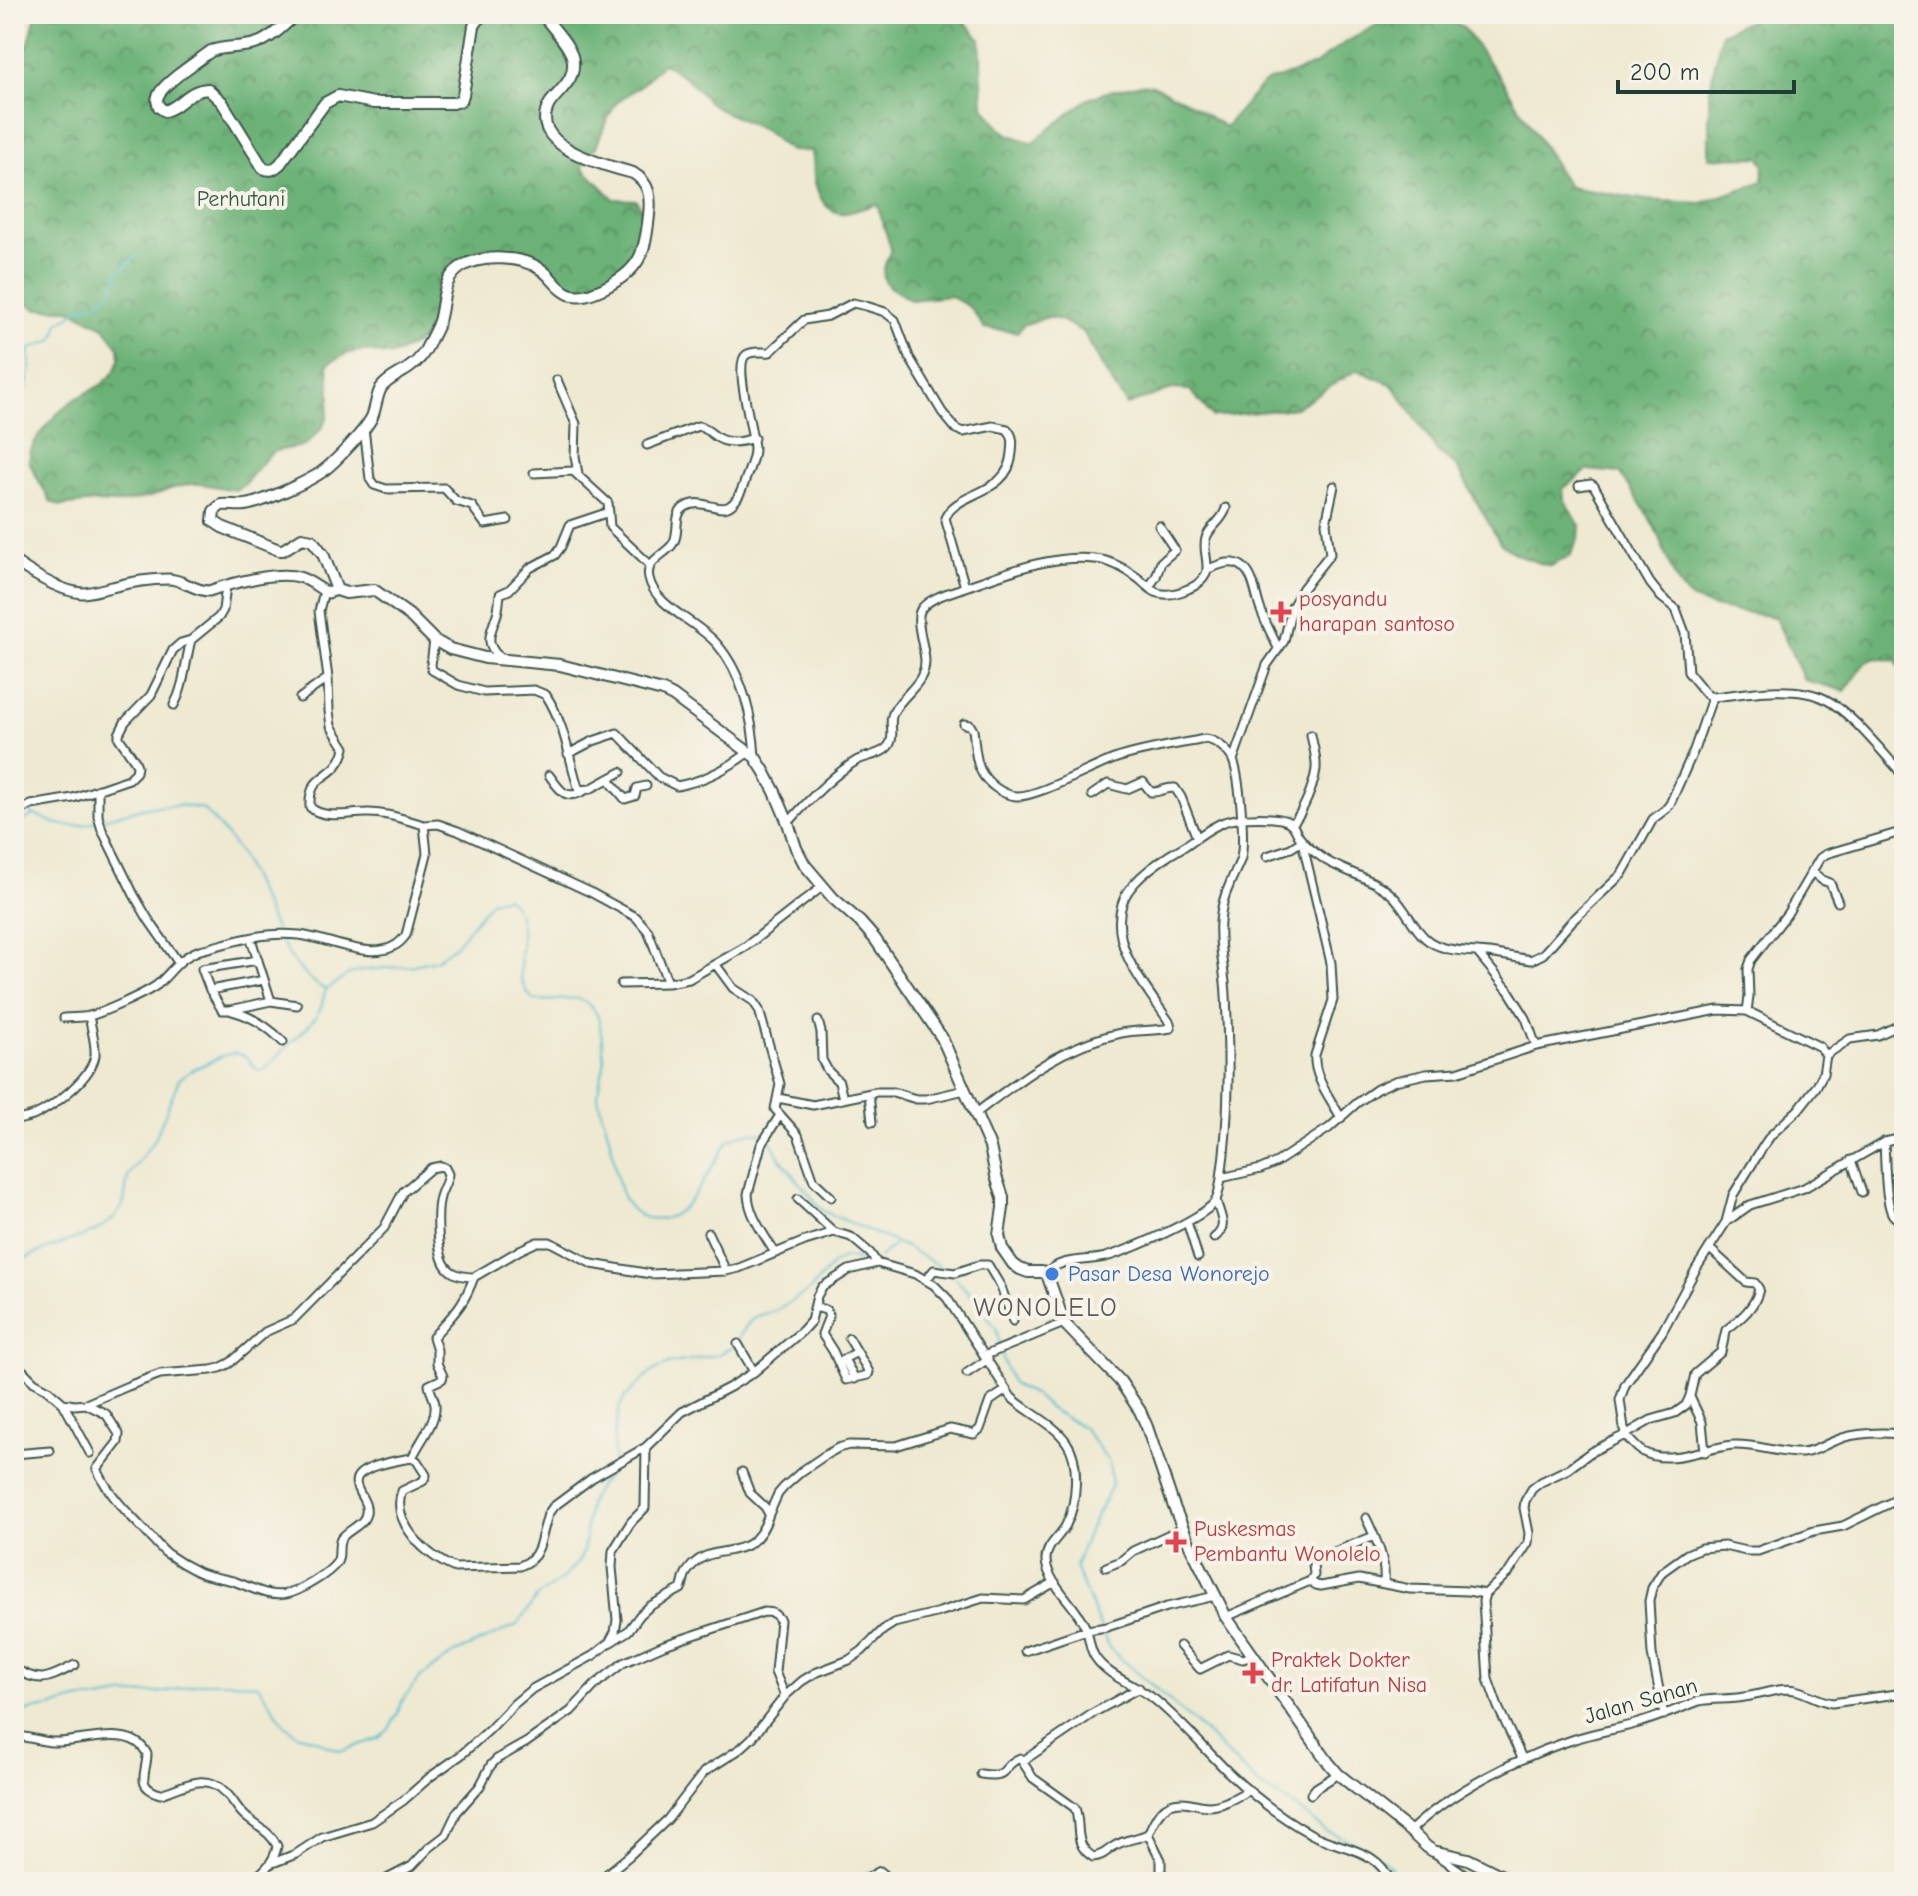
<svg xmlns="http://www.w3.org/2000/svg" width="1918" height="1896" viewBox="0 0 1918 1896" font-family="'Comic Neue',sans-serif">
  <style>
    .forest { fill: url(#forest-crowns); stroke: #467856; stroke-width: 2 }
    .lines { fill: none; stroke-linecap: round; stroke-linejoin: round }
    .stream { stroke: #55bfd2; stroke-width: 2 }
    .minor-casing { stroke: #3e574c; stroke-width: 11 }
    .tertiary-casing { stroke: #3e574c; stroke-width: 13 }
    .secondary-casing { stroke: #3e574c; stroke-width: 14 }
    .minor { stroke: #fff; stroke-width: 7 }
    .tertiary { stroke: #fff; stroke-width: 9 }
    .secondary { stroke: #fff; stroke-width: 10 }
    .health-dot { fill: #e0444e; stroke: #f7f3e8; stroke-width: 3 }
    .shop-dot { fill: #3f7fe0; stroke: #f7f3e8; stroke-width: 3 }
    .labels { text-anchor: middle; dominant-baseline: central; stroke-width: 8; stroke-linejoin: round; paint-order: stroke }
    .park-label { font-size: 22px; fill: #335a45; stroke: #f7f3e8 }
    .health-label { font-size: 22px; fill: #be3a42; stroke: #f7f3e8; text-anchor: start }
    .shop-label { font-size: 22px; fill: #366cbe; stroke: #f7f3e8; text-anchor: start }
    .street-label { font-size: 22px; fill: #1f3d34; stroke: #f7f3e8 }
    .quarter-label { font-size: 26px; letter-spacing: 2px; fill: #5c5c5d; stroke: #f7f3e8 }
  </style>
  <defs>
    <pattern id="forest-crowns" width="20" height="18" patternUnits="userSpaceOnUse" patternTransform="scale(2)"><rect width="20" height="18" fill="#6cb277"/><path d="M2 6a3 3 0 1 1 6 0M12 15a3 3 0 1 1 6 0" fill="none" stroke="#589262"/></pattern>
  </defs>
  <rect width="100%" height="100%" fill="#f7f3e8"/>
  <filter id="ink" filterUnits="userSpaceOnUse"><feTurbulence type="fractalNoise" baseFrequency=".0125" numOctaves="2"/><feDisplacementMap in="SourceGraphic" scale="16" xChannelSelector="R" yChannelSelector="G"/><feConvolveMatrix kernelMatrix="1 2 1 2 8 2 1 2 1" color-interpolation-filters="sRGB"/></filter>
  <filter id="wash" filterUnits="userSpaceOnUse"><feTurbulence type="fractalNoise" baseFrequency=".006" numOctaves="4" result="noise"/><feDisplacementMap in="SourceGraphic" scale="32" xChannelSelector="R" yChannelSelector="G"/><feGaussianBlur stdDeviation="1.8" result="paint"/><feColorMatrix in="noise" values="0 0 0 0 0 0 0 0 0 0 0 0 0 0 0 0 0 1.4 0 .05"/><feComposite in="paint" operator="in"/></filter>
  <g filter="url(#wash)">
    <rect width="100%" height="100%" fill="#efe9d1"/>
    <path class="forest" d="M36,14H958L980,39L983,105L1000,128L1010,135L1032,143L1088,99L1109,91L1142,84L1153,85L1184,100L1225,127L1261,86L1269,80L1280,78L1315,65L1341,45L1396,14H1426L1453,21L1463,27L1505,85L1569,187L1647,200L1702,203L1763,181L1764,164L1759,157L1709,158V94L1721,33L1763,14H1904V676L1896,661L1875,658L1865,663L1845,691L1804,680L1775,617C1755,613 1705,609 1690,598C1673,585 1664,545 1654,526C1644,508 1632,491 1620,473L1588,470L1563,489L1564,499L1580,526L1579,537L1570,556L1551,566C1532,561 1515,556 1500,543L1456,465L1438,452L1400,395L1391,384L1357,370L1295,408L1213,417L1190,390L1172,389L1127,405L1107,375L1084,333L1061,320L1048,317L1023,325L1018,332L984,328L971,308L950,296L910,300C904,295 897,292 891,288C877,278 886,262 891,249L877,204C867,207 855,212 845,213C825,215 817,193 814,177C813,167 815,160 811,151H790L764,130L720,110L710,103L686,78L663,63L641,85L616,103L606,122L596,147L582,167L614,199L636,200C659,234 632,268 599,280C592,283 583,288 576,287C563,285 557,273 548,265C540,259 524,251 514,253C510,254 506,255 502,255C487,254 475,252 460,259C421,277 445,322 419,342C412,346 399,354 391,355C386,356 379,353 373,352C357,348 341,355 328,364L330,395L327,418L322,428L308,443L298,447L275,451L267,457L244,485L235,490L202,484H191L170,489L150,497L119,503L95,502L61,506L51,502L34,472L29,461L31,450L36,440L56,415L72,401L101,385L109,378L116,369L120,358L119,348L104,327L70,309H36L19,297L14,301V42L28,46Z"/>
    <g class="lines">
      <path class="stream" d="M14,414C24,386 34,382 29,350C45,338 55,351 58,324L79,309L95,304L111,291L119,271L135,257
        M14,804L23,806
        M29,809L34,815C42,817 47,820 54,823C68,827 84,826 97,821
        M103,819L146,807L181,805L203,809L225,833L240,854L276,931
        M14,825L34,815
        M279,936C289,959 304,978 326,990L349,974L364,970L409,966L436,960L455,946L491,901L506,897C531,916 517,951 521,978C522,987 528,993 533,1000C541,1000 550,1001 558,1000C570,998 582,996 591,1007C593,1009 597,1014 598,1017C600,1023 605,1059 604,1066C602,1076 598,1085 598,1096C600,1114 609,1131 612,1149C617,1175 618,1213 651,1219C661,1221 671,1217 679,1211C696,1199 716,1159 728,1141C738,1134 751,1131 763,1134
        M771,1141L779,1157L823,1211L906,1247L941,1267
        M879,1258L896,1243
        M14,1264L39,1252L94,1232L115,1218L124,1202L128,1176L155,1139L179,1079L192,1070L222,1056L235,1053L245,1056L258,1070L261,1071C272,1065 277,1057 285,1048C297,1036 313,1025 321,1008C323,1002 323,996 326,990
        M954,1277L972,1296L996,1328L1004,1363L1012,1384L1035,1395L1050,1409L1083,1427L1109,1462L1112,1485L1090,1528L1075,1567L1109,1648L1194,1722L1261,1787L1293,1805L1326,1831L1363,1847L1387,1863L1403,1882
        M614,1462V1435L620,1406L625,1397L653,1371L668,1364L717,1355L733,1347L747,1325L754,1317L775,1311L810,1290L833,1264L845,1257L858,1260H872
        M14,1716L31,1710L50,1707L82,1699H99L122,1695L166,1692L205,1682H234L258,1685L284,1724L296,1734L318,1740L327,1746L342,1751L379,1738L388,1730L397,1715L401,1703L419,1678L453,1654L517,1625L537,1597L563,1578L578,1562L583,1553L589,1504L599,1485L610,1474"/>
    </g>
  </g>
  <g filter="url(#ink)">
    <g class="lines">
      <defs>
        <path id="minor" d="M557,380L576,424L575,456L578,474
          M364,428L370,479L374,485L386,489L444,488L456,501L472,506L485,524L508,520
          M647,445L698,426C706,428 708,431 715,436C726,445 742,442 754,438
          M534,473L573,471L608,503L610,527L650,565
          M1579,486L1591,484L1594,486L1650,583L1661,597L1676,609L1685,633L1688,672L1707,695L1714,697
          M1208,569C1217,566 1228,560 1238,564C1254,571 1255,594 1260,608C1265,622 1272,635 1278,648
          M1149,587L1156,577L1161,562L1175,550L1159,526
          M434,640L431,665L432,670L458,685L484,692L534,690L546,695C565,725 568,754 578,787L581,790L590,789L621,772
          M500,658C483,642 491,633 497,614C499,608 499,601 500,594L509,590L530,568L555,555L561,547L570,525L609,512
          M300,698L328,678
          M174,705C185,685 185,662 191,640
          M964,724L970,725L973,730C975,743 975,762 982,773C988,784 1003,795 1016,796C1035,798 1092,767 1114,759C1144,749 1175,745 1205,739C1216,740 1228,750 1233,760C1240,778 1245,839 1241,858C1238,867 1232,877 1229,886C1224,896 1221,910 1220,922C1218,946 1225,970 1226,995C1229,1058 1230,1115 1221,1178
          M568,754L593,741L617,733L659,777L677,786C704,781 727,769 749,752
          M755,757C753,719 743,674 717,644C697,621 655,607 649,578C645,561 663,556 672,545C681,534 672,515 685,507C710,493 727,530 744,484C747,473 754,461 754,449C754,431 733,365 746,355C753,350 763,353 770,352L804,320L828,316L853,303L866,306L885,312L895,320L909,357L942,412L956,429L963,432L993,426L1007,429C1014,436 1013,443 1012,453C1009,496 957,490 945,518L965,587
          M1233,760L1267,665L1284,641L1292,607L1303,588L1330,554L1326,523L1334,486
          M549,775C560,790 565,801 584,791
          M608,779L625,799L635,796L637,788L646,786
          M98,789V816L102,830L134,895L148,919L178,962
          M1092,795L1108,784L1127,789L1143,782L1151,792C1159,793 1166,787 1175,788L1181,797L1197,838
          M14,814L31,805L73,798L129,779L136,772L137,766L135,761L119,738V734L125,722L151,695L173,650L181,643L191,640L219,617L223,610L226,586
          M788,823C805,804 834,774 856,761C866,755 887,755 891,741C894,731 888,721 894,711C904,693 925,684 925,661C925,647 913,618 922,608C931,597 952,592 965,587C1006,573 1051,554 1095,559C1110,560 1127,570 1139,579C1145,584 1151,591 1158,593C1168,596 1179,593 1188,589C1196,586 1202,582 1206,574C1210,562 1202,550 1206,538C1210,526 1223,521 1226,508
          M1292,824C1303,813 1314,785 1316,769C1317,758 1313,746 1311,735
          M424,825L438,824L458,831L590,892L636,917L648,931L668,983L689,979L745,947L823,886
          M1267,856L1291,848L1302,841L1331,963L1333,1000L1315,1055C1313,1077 1331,1099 1341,1118
          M1811,871L1822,880L1830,883L1838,902
          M251,939L271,1001L297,1005
          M1477,952L1489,953L1531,960L1543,954L1572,921L1622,874L1653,819L1666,809L1670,804L1694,750L1711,701L1714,697C1745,693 1796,684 1825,699C1849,711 1878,747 1897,768L1904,778
          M258,960L202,969L210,990L222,1010H230L271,1001
          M716,965L733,988L753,1001L759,1010L780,1084L775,1109L798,1135L814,1181L831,1197
          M621,984L668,983
          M210,990L264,980
          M232,1011C253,1017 268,1026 283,1042
          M1747,1011L1749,997L1748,969L1751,960L1787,914L1820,858L1826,854L1904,831
          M64,1018C72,1017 81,1018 89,1016C103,1013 146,993 157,985C173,971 178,958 200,950C222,945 245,937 268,935C277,934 290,934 299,935C331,938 383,969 406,935L427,854L424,825C406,820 385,812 366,813C349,813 323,820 310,807C308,770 337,782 345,748L331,726L329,711L328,678L319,611L324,591
          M818,1021L821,1032L822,1060L828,1071L839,1082L843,1099
          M869,1094L872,1122
          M778,1098L813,1105L876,1092H893L916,1099H926L965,1090
          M975,1114C1020,1079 1063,1045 1121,1033C1137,1030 1154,1031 1171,1028L1170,1023C1147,988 1109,948 1122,904C1129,880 1162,859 1183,847C1196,839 1210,827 1224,822C1236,817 1280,815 1290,823C1295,826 1296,833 1300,838C1307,848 1317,854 1327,861C1348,873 1374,879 1392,895C1405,907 1412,926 1425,938C1438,950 1460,951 1477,952L1509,991L1526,1018L1536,1046
          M14,1121C20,1119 27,1118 33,1116C53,1107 92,1078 95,1055C96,1043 91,1028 89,1016
          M1884,1142C1885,1157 1885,1205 1893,1215C1895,1218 1901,1221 1904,1223
          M1851,1160L1862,1192
          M798,1199L834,1232
          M1187,1222L1198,1257
          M1726,1222L1733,1195L1764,1145L1771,1135L1798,1110L1816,1087L1823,1074L1826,1055L1850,1039L1878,1035L1904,1023
          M708,1233L726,1271
          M1214,1238C1229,1227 1220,1216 1216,1200
          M1709,1248L1746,1282L1755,1283L1759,1289C1755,1308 1740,1319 1726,1330L1721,1352L1695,1374L1690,1396L1686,1405L1675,1413L1651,1420L1625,1435C1631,1441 1636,1448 1643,1452C1669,1466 1707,1447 1734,1445C1757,1444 1780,1454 1802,1453C1815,1452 1825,1444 1837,1440C1852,1433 1887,1431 1904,1435
          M775,1253C764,1234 749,1216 748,1194L761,1145L780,1115
          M1047,1274C1058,1257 1087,1262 1105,1257C1128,1251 1200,1220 1215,1202C1219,1195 1220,1186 1221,1178L1261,1169L1277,1162L1329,1128L1357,1103L1377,1089L1395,1081L1426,1074L1457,1072L1536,1046L1718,1010L1747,1011L1820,1047L1826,1055
          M926,1280L934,1270L955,1273L979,1265H988L1001,1287L1013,1321
          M815,1307L826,1310L829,1316L822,1334L833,1351L846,1380L868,1375L869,1372L849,1338
          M738,1344L754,1372
          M986,1355L1064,1323
          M14,1362L34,1382L47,1389L63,1403L74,1405L86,1404L128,1386L160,1374L211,1370L220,1368L230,1363L265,1332L294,1319L384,1228L403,1192L431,1168L441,1166L445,1168L448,1174C447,1183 442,1189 440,1197C436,1212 437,1254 446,1266C452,1275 465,1277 474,1277L520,1250L537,1242H550L592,1264L651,1274L726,1271L739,1268L805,1241L834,1232L851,1237L870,1253L877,1263
          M967,1373L988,1359
          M855,1379L844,1359L857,1352
          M1690,1397L1702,1422L1705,1452
          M63,1403L90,1453
          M86,1404L106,1414L119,1434L118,1442L97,1469C108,1494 127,1512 145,1531C152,1538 159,1547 166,1553C176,1560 188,1567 198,1572C209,1577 222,1578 233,1581C249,1586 268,1598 286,1594C299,1592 330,1573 337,1562C341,1555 337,1546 341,1539C348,1528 369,1525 366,1507C365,1497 349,1484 360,1474C370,1465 399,1460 412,1458L417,1461L426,1475L423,1481L402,1491C390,1522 427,1557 455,1568L520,1566L528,1562L535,1555L539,1547L548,1514L553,1507L592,1478L646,1447L682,1412L730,1387L754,1372L802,1331L811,1321L817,1296L822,1287L849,1270L877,1263L915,1274L934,1285L947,1298L1011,1397C1028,1413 1054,1423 1067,1443C1080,1462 1077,1504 1066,1525C1060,1537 1045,1546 1046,1561C1048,1585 1078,1606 1086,1629C1090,1638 1089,1648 1095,1657C1108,1677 1136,1685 1154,1699C1181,1721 1204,1748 1228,1772C1251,1794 1282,1818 1311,1834C1338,1849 1379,1848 1390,1882
          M14,1454L50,1451
          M412,1458C419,1442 437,1422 435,1404C434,1398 430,1391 429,1385L442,1379L443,1376L437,1363V1350L433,1337C453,1314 463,1307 474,1277
          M769,1514L778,1494L784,1487L802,1471L824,1456L838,1448L849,1445L896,1446L950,1429L974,1434L980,1429L990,1401L1006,1390
          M1366,1518C1376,1539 1386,1559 1384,1583
          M1106,1567L1121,1561L1133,1551L1183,1528
          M1310,1581L1314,1575L1313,1564L1319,1558L1374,1536
          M1226,1617L1310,1581L1316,1585L1321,1586L1359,1579L1410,1589L1468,1591L1485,1594
          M611,1642L628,1631L640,1615L650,1606L681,1589C684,1584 683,1577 687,1572C711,1535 751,1571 769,1514L765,1507L750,1493L742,1472
          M1180,1646L1200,1669L1228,1655L1243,1659L1252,1656
          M1025,1651L1087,1630L1107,1627L1167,1607L1215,1596
          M14,1668C41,1685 49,1678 75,1665
          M1664,1715L1652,1654L1649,1601L1652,1588L1662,1572L1687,1554L1701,1548L1724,1546L1746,1551H1758L1814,1531L1843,1526L1904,1496
          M14,1736C27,1736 39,1741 52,1742C79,1744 132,1722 147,1754C147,1773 134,1786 160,1794C182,1788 205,1771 225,1792C233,1799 237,1809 245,1816C257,1827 270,1831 277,1846C275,1862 262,1873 250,1882
          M1522,1758L1498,1707L1488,1679L1483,1601L1485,1594L1509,1572L1528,1543L1529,1533L1524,1508L1525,1501L1532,1489L1541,1482L1568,1469L1591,1452L1625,1435L1620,1400L1625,1385L1662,1332L1696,1269L1726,1222L1750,1205L1804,1188L1884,1142L1904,1138
          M1023,1761L1095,1712L1139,1688
          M981,1774C1011,1779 1000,1766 1020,1758L1033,1778L1075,1808C1082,1828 1072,1843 1093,1857C1104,1856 1107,1850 1116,1845C1126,1839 1138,1839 1148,1834
          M1311,1794L1316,1788L1338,1774
          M1410,1831C1452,1791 1515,1759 1569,1741C1591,1733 1613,1730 1635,1724C1657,1718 1678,1709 1699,1701C1714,1698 1729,1700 1744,1697C1761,1695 1778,1687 1795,1690C1808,1693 1818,1701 1832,1703L1904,1693
          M1436,1854L1476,1882
          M270,1864L296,1854L322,1837L372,1822L404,1800L430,1777L461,1755L489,1730L514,1704L532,1689L594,1655L609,1643L615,1632L617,1620L612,1567L613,1551L631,1522L645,1508L646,1447
          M381,1882L412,1866L429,1848L446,1835L457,1812L480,1786L491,1765L497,1759L527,1742L571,1711L596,1684L623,1663L664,1645L764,1612C772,1612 775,1613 780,1620L775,1672L785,1696
          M597,1882L629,1856L668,1819L704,1772L740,1749L752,1738L785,1696L802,1681L815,1673L849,1660L862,1651L883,1630L894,1623L936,1613L983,1598L1024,1600L1055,1582
          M859,1882L880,1871L885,1875L884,1882
          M1161,1882V1860L1148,1834C1155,1818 1162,1801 1183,1802C1191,1802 1199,1806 1208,1806C1223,1806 1236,1797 1249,1790"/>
        <path id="tertiary" d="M14,561C31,573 60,591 82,593C91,593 102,589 112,587C131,582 148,579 168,579C183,579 194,591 209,591C232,583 276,571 299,577C310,580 318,588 328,593L337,590"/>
        <path id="secondary" d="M296,14C284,25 271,39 255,44C240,48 225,46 211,51C198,61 166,81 159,94C156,100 157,101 159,107L165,111C182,106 187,90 208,89L222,102L263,168C271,172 274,169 280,164L325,103L338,96L374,103H453L460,101L463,95L474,26L482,14
          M542,14C551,26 572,47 573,61C575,81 560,89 550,103C524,146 607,166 633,173C650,183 651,198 649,215C645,254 640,270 604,288C593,293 581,298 569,294C557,289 552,277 542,270C523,256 481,254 461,267C441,280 445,301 439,321C437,328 432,336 429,343C425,352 419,361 410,367C401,374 388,378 381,388C376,397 376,408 372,417C365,431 336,461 323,471C310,481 261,503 245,505C237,506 229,504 221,505L214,511L213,521L222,527L279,550H283L302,538L312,540L323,554L337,590L346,593L374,590L409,615L434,640L450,649L485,658L560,665L663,691L673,696L755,757L764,771L775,792L788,823L796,848L805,865L833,898L860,922L875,939L942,1038L990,1147L996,1176L1003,1197V1208L999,1235L1002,1248L1013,1264L1020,1269L1028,1272H1042L1047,1274L1064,1323L1120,1381L1140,1411L1147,1427L1174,1507L1189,1543L1226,1617L1328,1762L1338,1774L1410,1831L1427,1847L1433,1851L1468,1859L1514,1882"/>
      </defs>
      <use href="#minor" class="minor-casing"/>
      <use href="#tertiary" class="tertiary-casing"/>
      <use href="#secondary" class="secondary-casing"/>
      <use href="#minor" class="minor"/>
      <use href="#tertiary" class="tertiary"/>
      <use href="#secondary" class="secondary"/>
    </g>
  </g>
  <g class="health-dot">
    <path d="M1277 600h8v8h8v8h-8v8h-8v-8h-8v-8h8z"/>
    <path d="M1172 1530h8v8h8v8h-8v8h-8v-8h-8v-8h8z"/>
    <path d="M1249 1661h8v8h8v8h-8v8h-8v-8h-8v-8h8z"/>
  </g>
  <circle class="shop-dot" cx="1052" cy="1274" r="8"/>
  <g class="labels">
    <g class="park-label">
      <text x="241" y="199">Perhutani</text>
    </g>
    <g class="health-label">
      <text x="1299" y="599">posyandu<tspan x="1299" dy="25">harapan santoso</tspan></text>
      <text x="1194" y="1529">Puskesmas<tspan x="1194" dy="25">Pembantu Wonolelo</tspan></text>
      <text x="1271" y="1660">Praktek Dokter<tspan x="1271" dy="25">dr. Latifatun Nisa</tspan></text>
    </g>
    <g class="shop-label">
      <text x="1068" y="1274">Pasar Desa Wonorejo</text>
    </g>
    <g class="street-label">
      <text transform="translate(1641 1701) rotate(-16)">Jalan Sanan</text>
    </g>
    <g class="quarter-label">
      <text x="1046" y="1308">WONOLELO</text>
    </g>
  </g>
  <rect width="1918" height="1896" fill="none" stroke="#f7f3e8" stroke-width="48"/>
  <path d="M1618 80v12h176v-12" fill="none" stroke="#1f3d34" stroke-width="4"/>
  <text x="1630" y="80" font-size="24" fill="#1f3d34" stroke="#f7f3e8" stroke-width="6" paint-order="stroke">200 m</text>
</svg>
